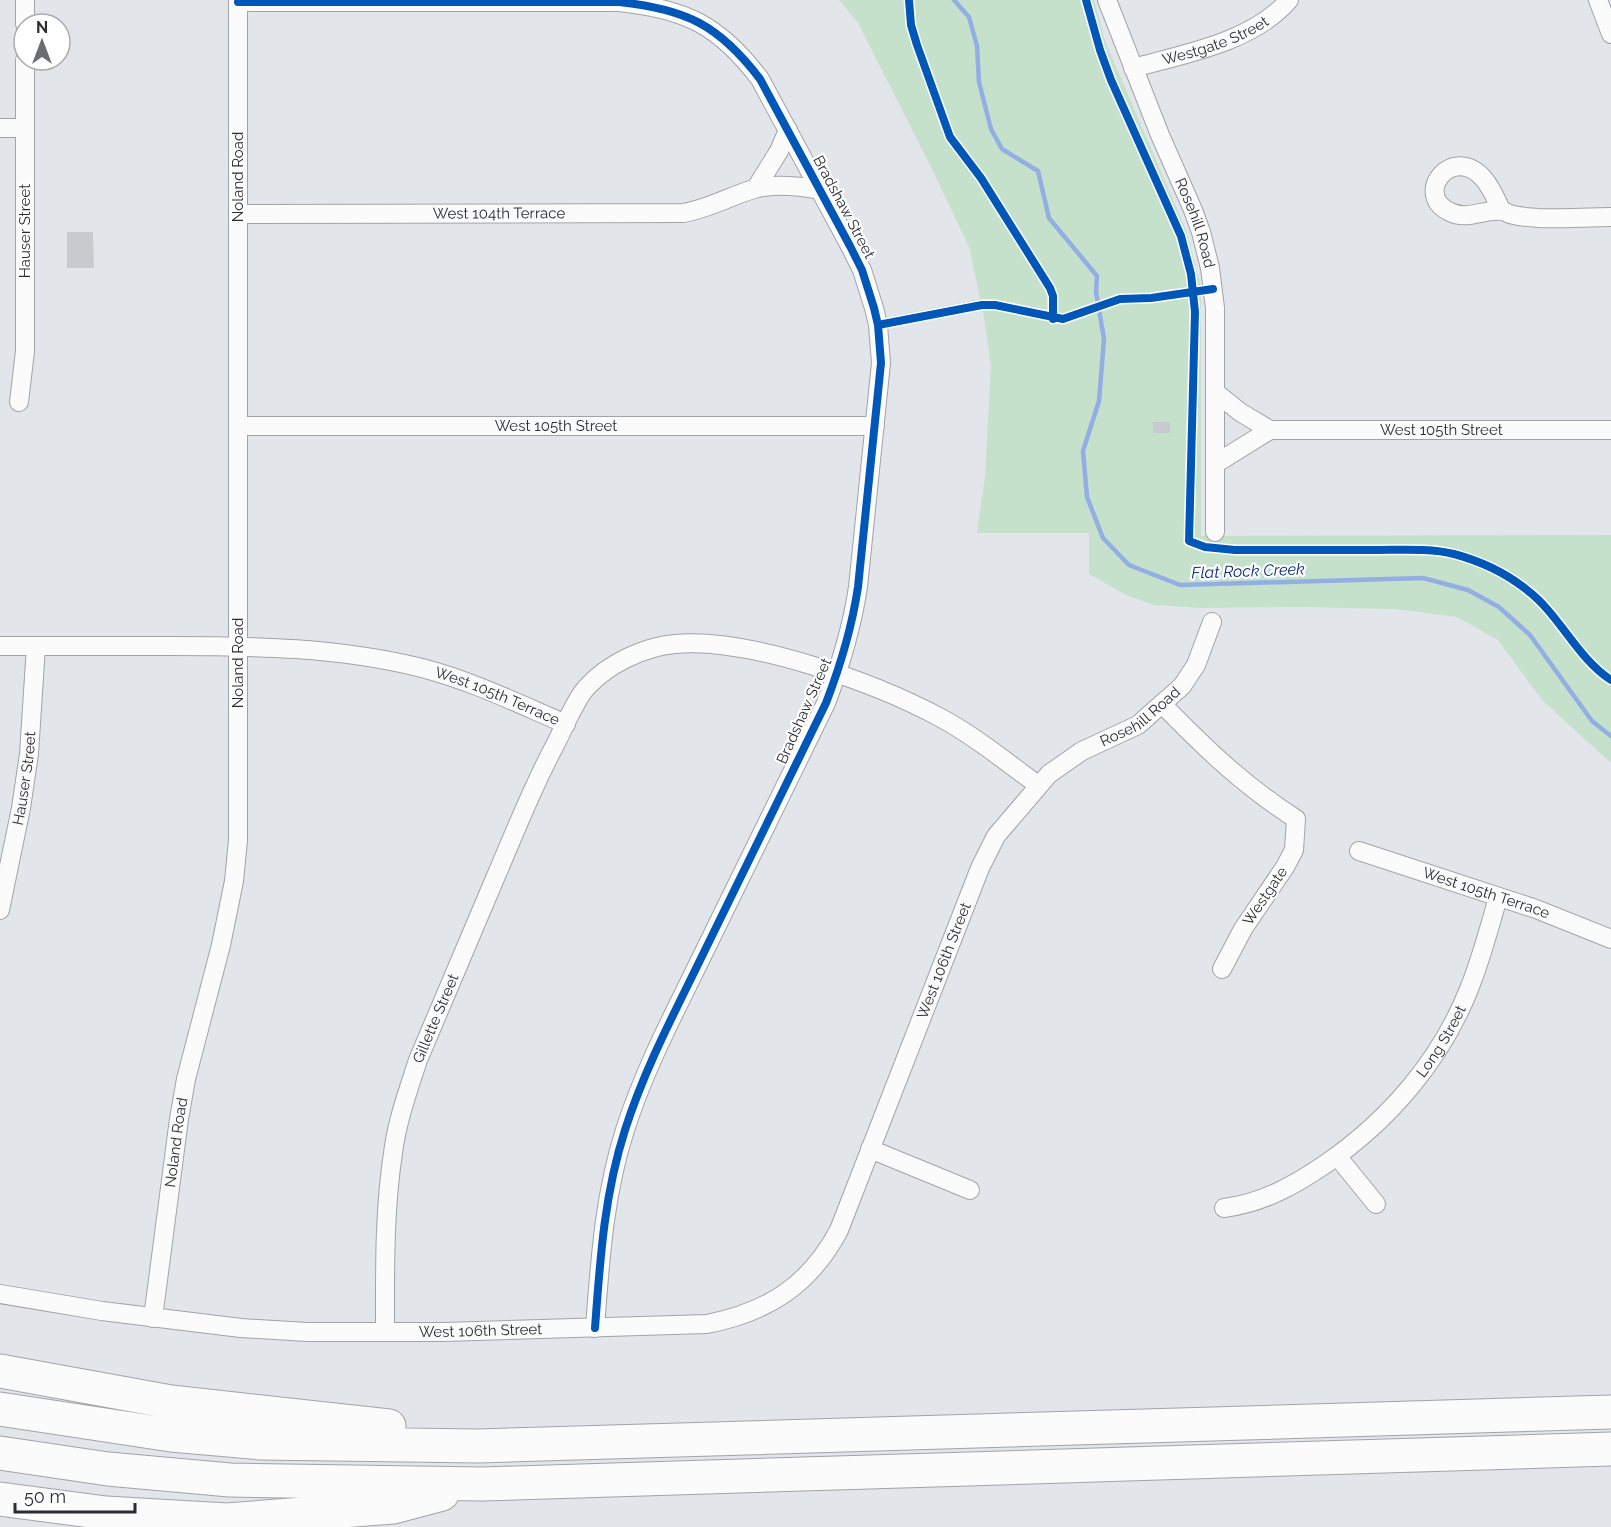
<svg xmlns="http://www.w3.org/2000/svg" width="1611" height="1527" viewBox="0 0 1611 1527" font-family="Raleway,sans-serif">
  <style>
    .green { fill: #c5e1cc }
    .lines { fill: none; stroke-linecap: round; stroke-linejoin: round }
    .stream { stroke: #93aee3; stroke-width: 4.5 }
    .building { fill: #c8cbce }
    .street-casing { stroke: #a1a4a6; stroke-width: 20 }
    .highway-casing { stroke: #a1a4a6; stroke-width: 35 }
    .street { stroke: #fbfbfc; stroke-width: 18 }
    .highway { stroke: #fbfbfc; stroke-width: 33 }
    .cycleway-casing { stroke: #fff; stroke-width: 11 }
    .cycleway { stroke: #0057b8; stroke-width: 8 }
    .labels { text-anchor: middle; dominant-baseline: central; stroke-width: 4.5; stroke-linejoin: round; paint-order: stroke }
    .street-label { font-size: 15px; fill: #2b2d30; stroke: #fff }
    .water-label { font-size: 16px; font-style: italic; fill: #09297f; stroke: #fff }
  </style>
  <rect width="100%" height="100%" fill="#e2e5e9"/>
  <path class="green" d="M839,0H1094L1105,41L1186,230L1201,287V536L1611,535V763L1542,700L1498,640L1457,617L1396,609L1300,607L1201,608L1154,605L1126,595L1089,574V533H977L985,476L991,365L983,311L889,328L887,317L980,299L970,249L929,163L858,23Z"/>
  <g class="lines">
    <path class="stream" d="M954,0L969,17L977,46L979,82L991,129L1002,149L1038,171L1049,218L1097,276L1096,292L1104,339L1099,401L1083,451L1087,497L1103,538L1129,565L1180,585L1423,578L1468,590L1499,607L1530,635L1592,721L1611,736"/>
  </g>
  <path class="building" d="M67,232H93L94,268H67Z
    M1153,422H1170V433H1153Z"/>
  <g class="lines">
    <defs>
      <g id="street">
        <path d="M25,0V24"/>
        <path id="s1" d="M1107,0L1160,135L1193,210L1201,232L1210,268L1215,308V532"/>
        <path d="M1598,0L1611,34"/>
        <path d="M238,2H619C686,9 719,25 760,79L850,246L862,270L874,308L878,325L881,363L858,587C852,627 841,664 826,703C786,784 746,866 706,948C677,1008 645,1067 625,1130C604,1195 600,1261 595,1328"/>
        <path id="s2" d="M1133,68C1184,54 1253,42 1289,0"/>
        <path d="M0,128H25"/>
        <path d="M756,188L779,151L788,130"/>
        <path d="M1501,210C1496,199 1492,188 1483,178C1452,144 1414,193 1448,211C1467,222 1484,208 1502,211C1505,211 1507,213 1510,214C1519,217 1529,217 1538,218C1562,219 1587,217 1611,217"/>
        <path id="s3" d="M238,214L683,213C708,209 730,196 754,189C775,183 799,186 820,190"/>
        <path d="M1215,392L1240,412L1270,430"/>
        <path d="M19,402L25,351V60"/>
        <path id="s4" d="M238,426H875"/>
        <path id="s5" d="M1215,464L1270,430H1611"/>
        <path id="s6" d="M0,646C56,646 112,646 169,646C254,646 338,647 422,668C472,681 519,704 566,724"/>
        <path d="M1162,704C1205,748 1243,785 1296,819L1294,850L1285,867L1243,929L1222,969"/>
        <path id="s7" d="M1359,851L1536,909L1611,939"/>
        <path id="s8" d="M0,910L21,808L29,754L36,646"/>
        <path d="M870,1149L970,1190"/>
        <path d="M1337,1156L1376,1204"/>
        <path id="s9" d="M1224,1208C1263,1203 1295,1185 1327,1163C1389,1120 1441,1060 1469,989C1481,960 1489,928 1498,898"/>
        <path id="s10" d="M0,1294L102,1311L241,1328L307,1332H443L707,1324C768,1312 810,1285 839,1230L980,868L996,836L1049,774L1082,751L1138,725L1182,686L1196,665L1212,622"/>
        <path id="s11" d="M153,1318L179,1119L186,1079L221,945L234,881L238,840V0"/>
        <path id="s12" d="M385,1332C385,1272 384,1212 393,1153C397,1121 408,1091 418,1060C444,999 470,937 496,876C515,832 532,788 554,747C562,732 576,698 587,687C609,663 644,647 675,644C749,637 876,683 941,718C976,737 1006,762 1038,785"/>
      </g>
      <path id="highway" d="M0,1371L171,1402L389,1426
        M0,1409L171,1435L261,1443L478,1446L1611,1412
        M0,1453L108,1469L230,1480L482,1484L1611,1449
        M0,1499L106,1513L227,1520L393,1507L442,1494"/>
    </defs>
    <use href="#street" class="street-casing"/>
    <use href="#highway" class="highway-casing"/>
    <use href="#street" class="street"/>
    <use href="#highway" class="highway"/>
    <defs>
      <path id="cycleway" d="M909,0L911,25L917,45L950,137L981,178L1050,288L1053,296V319
        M1086,0L1100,50L1111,80L1181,236L1191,274L1195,312L1189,541L1205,547L1235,550C1282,550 1329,550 1376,550C1401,550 1430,548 1454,554C1480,561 1506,573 1527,590C1560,615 1576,657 1611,680
        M238,2H619C686,9 719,25 760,79L850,246L862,270L874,308L878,325L881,363L858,587C852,627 841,664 826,703C786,784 746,866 706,948C677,1008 645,1067 625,1130C604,1195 600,1261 595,1328
        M878,325L982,305H995L1063,319L1120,299L1151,298L1213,289"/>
    </defs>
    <use href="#cycleway" class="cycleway-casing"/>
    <use href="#cycleway" class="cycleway"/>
  </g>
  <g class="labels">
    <g class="street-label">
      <text stroke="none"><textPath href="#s2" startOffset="87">Westgate Street</textPath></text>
      <text transform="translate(238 177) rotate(-90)">Noland Road</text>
      <text transform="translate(844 207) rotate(62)">Bradshaw Street</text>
      <text stroke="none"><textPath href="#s3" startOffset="261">West 104th Terrace</textPath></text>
      <text stroke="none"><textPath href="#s1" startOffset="240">Rosehill Road</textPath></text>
      <text transform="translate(25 231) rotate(-90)">Hauser Street</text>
      <text stroke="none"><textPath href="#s4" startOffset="318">West 105th Street</textPath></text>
      <text stroke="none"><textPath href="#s5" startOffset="236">West 105th Street</textPath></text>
      <text transform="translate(238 663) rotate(-90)">Noland Road</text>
      <text stroke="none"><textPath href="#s6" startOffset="504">West 105th Terrace</textPath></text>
      <text transform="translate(804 711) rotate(-66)">Bradshaw Street</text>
      <text stroke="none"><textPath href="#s10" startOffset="1492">Rosehill Road</textPath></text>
      <text stroke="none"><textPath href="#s8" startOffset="134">Hauser Street</textPath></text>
      <text stroke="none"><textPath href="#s7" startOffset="134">West 105th Terrace</textPath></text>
      <text transform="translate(1265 896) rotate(-56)">Westgate</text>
      <text stroke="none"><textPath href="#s10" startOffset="1167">West 106th Street</textPath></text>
      <text stroke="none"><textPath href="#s12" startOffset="321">Gillette Street</textPath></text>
      <text stroke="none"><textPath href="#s9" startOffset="282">Long Street</textPath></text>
      <text stroke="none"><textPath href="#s11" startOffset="177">Noland Road</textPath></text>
      <text stroke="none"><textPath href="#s10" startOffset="483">West 106th Street</textPath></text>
    </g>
    <g class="water-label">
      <text transform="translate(1248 571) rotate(-2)">Flat Rock Creek</text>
    </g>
  </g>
  <g transform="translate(42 42)"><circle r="28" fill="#ffffff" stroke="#aaabac" stroke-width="1.5"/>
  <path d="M0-4.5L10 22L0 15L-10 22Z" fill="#6b6d71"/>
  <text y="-9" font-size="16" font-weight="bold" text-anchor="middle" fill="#2b2d30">N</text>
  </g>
  <path d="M15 1503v9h120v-9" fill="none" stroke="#2b2d30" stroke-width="3"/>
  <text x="24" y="1503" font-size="18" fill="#2b2d30" stroke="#ffffff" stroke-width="4.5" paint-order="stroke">50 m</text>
</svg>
